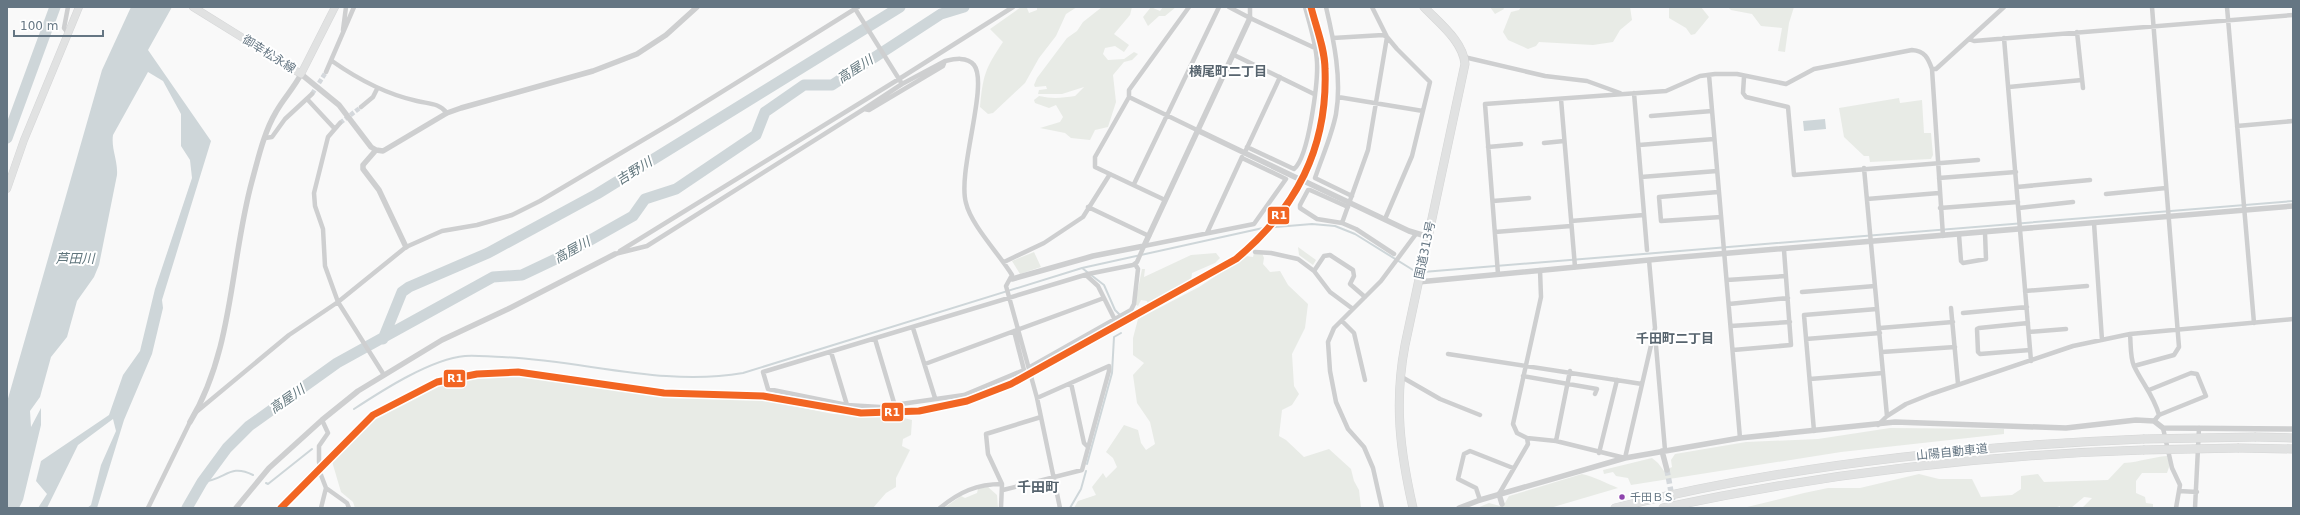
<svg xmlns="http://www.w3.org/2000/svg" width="2300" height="515" viewBox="0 0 2300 515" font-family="'DejaVu Sans','Noto Sans JP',sans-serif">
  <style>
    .green { fill: #e8ebe6 }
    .water { fill: #ced6d9 }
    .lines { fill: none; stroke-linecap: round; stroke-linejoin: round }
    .stream { stroke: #ced6d9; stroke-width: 2 }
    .river { stroke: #ced6d9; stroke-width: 11 }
    .minor-tunnel { stroke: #d4d8dc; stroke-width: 4.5; stroke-dasharray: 4.5 2; stroke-linecap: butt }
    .tertiary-tunnel { stroke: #d4d8dc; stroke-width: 5.5; stroke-dasharray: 5.5 3; stroke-linecap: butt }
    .secondary-casing { stroke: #d5d6d7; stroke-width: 8 }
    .trunk-casing { stroke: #d5d6d6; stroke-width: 9 }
    .motorway-casing { stroke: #d5d6d6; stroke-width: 9 }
    .minor { stroke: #cecfd0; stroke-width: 4.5 }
    .tertiary { stroke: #cecfd0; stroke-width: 5.5 }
    .secondary { stroke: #e1e2e2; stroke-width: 7 }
    .trunk { stroke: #e1e2e2; stroke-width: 8 }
    .motorway { stroke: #e1e2e2; stroke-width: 8 }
    .motorway-bridge-casing { stroke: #d5d6d6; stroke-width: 9; stroke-linecap: butt }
    .motorway-bridge { stroke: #e1e2e2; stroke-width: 8 }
    .rail-1-casing { stroke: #fff; stroke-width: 10 }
    .rail-1 { stroke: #f26522; stroke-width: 7 }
    .bus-dot { fill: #8e44ad; stroke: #fff; stroke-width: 1.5 }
    .labels { text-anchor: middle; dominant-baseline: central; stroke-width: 4; stroke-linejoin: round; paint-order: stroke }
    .bus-label { font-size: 11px; fill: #657683; stroke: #fff; text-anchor: start }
    .street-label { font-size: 12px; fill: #657683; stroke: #fff }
    .water-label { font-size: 13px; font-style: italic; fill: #60757c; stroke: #fff }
    .neighbourhood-label { font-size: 13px; font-weight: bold; fill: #57646e; stroke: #fff }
    .quarter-label { font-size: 14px; font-weight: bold; fill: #57646e; stroke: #fff }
    .line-badge { stroke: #fff; stroke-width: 1.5 }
    .badge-label { font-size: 11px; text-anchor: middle; font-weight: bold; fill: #fff }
  </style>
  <rect width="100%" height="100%" fill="#f9f9f9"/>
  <path class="green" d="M1021,7L1027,8L1029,13L1037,10V7H1077L1066,14L1056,36L1039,58L1025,83L993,113L988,114L980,107C983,75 985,69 1003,42L990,29Z
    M1102,7H1132L1130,15L1114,34L1129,45L1124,52L1115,46L1105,48L1103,54L1108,60L1124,59L1134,52L1138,54L1132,60L1124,62L1113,75L1116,102L1108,127L1095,130L1090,140L1071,138L1065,133L1040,128L1060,122L1063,117L1056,105L1049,108L1035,103L1034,100L1039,96C1052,99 1062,98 1075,96L1084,87L1062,94H1038L1039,90L1047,89L1046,86L1035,87L1034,85L1037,78L1067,38L1077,31L1083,22Z
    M1151,7L1160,11L1163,7H1176L1165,16H1159L1148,26L1143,17Z
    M1490,7H1503L1504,9L1495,14Z
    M1521,7H1630L1632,20L1620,30L1613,42L1593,45L1539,42L1536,46L1528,49L1508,40L1503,32L1511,12L1519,10Z
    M1669,7H1701L1709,17L1695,34L1691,35L1686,28L1669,18Z
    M1728,7H1794L1789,23L1785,52L1778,51L1782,28L1761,26L1752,14L1731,10Z
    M1899,98L1900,103L1922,100L1924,133H1931L1933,155L1931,159L1870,162L1869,156H1864L1844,137L1839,108Z
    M1298,247L1316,260L1313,265L1299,255Z
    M1034,252L1041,267L1020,274L1012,261Z
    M1216,253L1220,258L1215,263L1192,273L1191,281L1148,307L1147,301L1141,300L1138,306L1135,304L1142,269H1145L1144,277L1191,255Z
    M1254,253H1262L1264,258L1263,264L1270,272L1280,271L1288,285L1308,304L1305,328L1292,354L1294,386L1299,394L1292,405L1282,410L1279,436L1286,440L1304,457L1329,449L1351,469L1354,481L1359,490L1361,508H1074L1078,501L1096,495L1092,487L1103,473L1106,478L1117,467L1113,458L1106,452L1124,425L1138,430L1141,443L1146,450L1155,444L1150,422L1137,403L1133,375L1144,363L1133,355V338L1138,319L1199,287L1246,256L1253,257Z
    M494,375L560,379L662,396L758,399L833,414L900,417L912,420L911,435L903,439L902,446L910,450L896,478V487L886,493L873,508H355L353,502L341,492L331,458L379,414L438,386Z
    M1890,428L2004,429V434L1841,452L1631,485L1628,478L1616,476L1613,472L1604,474L1603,470L1652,458L1658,463L1664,471L1672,467L1671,460L1675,454L1746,442L1818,439Z
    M2167,456L2170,464L2167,473H2142L2136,481V493L2145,497L2146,503L2153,504V508H2082L2092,498L2084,497L2071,508H2060V506L2054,508H1743L1804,493L1828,488H1860L1919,474L1939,479H1972L1981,497L2012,495L2021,489V476L2038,474L2044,482L2108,480L2124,463C2140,462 2152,457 2167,456Z
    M1582,474C1595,477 1606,483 1618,488L1550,508H1477L1489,503L1500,506L1505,503L1509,496Z
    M988,487L997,495L998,508H944L961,496L965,498L977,493L978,489Z"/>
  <path class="water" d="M131,7H172L148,50L211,141L162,300L163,308L152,354L124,420L97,508H87L91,505L101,465L116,431L113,419L78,445L47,508H38L47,494L36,481L41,461L109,415L123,375L140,351L155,289L192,178L190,160L181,146V114L163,81L148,72L113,135C111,149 118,160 117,175L99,265L94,277L77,301L67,337L51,357L40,397L30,411L31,427L41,408V425L23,500L19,508H7V402L102,70Z
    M1825,119L1826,129L1804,131L1803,121Z"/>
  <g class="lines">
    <path class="stream" d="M1082,268L1104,285L1115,310L1119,314
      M1423,272L2293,201
      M354,409C383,390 431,359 465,356C477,355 490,357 502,357C583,360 661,387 743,373L1082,268L1263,228L1312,224L1335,226L1355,234L1413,270L1419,271
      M1087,464L1112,373L1114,337L1121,333
      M202,482C226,480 229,463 253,475
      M266,483L268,484L312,449
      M1070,508L1081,489L1086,471"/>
    <path class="river" d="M7,138L55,7
      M383,339L402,292L409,287L488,253L597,194L900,7
      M187,508L202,482L227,448L249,426L337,363L493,277L522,275L562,256L633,216L645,199L676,189L756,135L765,112L804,85H832L941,14L964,7"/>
    <path class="minor-tunnel" d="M312,94L326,72
      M340,123L361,107
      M319,462L321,475"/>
    <path class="tertiary-tunnel" d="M1667,470L1674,508"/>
    <defs>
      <path id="secondary" d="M193,7L301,74L335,7
        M7,189L24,140L79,7"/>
      <path id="trunk" d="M1413,508C1400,451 1394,403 1405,345L1465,64C1463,41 1439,23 1424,7"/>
      <path id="motorway" d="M2256,437L2293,438
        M2239,448L2293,449
        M1615,508C1787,465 1966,446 2143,439
        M1663,508C1821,474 1981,455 2143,450"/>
    </defs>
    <use href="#secondary" class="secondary-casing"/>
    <use href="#trunk" class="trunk-casing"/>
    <use href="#motorway" class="motorway-casing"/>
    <path class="minor" d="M68,7L64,28L68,33
      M854,7L899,79L1013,7
      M1229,7L1250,18
      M1250,7V18L1315,48
      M1326,7C1334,41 1342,79 1336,114C1332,135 1322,157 1315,178L1352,196
      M1372,7L1387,37L1397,49L1430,82L1412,156L1385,219
      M2227,7L2254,323
      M343,30L346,7
      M2077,32L2083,88
      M1333,38L1383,35L1387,37L1368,150L1342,223
      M2004,38L2031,361
      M1969,39L1974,41L2293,15
      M1234,55L1314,94
      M1464,57L1545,76L1587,81L1620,93
      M332,61C359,80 385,94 417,101C430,104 439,103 447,113
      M1932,69L1943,236
      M326,72L354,7
      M1709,75L1740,438
      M1744,77L1743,93L1746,97L1788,107L1794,175L1978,160
      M2009,87L2082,80
      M1634,93L1647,250
      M1129,97L1199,131
      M1338,97L1423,111
      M1561,99L1575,267
      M308,100L334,128
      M361,107L373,97L377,89
      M864,109L902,84
      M1651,116L1712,111
      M340,123L328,137L314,193L315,206L323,229L325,266L338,302L384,375
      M2237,126L2293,121
      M265,138L272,137L285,119L312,94
      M1544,143L1564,141
      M1639,145L1714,139
      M1247,147L1294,169C1309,157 1318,81 1317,62C1316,43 1310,25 1305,7
      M1488,147L1521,144
      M1246,150L1280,77
      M1864,168L1887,416L1878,425
      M1641,177L1717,171
      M1939,178L2016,172
      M1134,184L1219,7
      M2017,187L2090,180
      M1718,192L1659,197L1661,221L1721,217
      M2106,194L2166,188
      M1867,199L1939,193
      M1165,200L1095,167V157L1129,97V90L1189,7
      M1493,201L1529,198
      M1088,207L1149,236
      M1348,207L1310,190H1308L1300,205V208L1317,219L1342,223L1356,229L1394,254
      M1940,208L2018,202
      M2019,208L2073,202
      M1571,221L1644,215
      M2094,223L2102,340
      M1495,232L1571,226
      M1207,233L1242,157
      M1959,235L1961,261L1963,263L1986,259L1985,233
      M620,251L899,79L902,84L945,61
      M1255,252L1271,253L1298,259L1314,271L1330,292L1353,309
      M615,254L647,246L864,109L869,110L943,66L945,61C954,59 967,56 974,65C989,84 957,172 966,203C971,225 1000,255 1012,275L1006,286L1037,398L1060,508
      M1004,262L1044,243L1083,217L1110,174
      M1314,271L1324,256L1330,255L1353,270L1354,276L1350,284L1365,297
      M1498,274L1485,104L1666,91L1700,76L1715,74H1737L1786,84L1814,69L1912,50C1925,51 1928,58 1932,69H1936L2004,7
      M1086,275L1098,286L1115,320
      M1727,280L1786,276
      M2025,291L2087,286
      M1802,292L1875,286
      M1729,304L1788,298
      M1951,308L1958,384
      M1963,313L2027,307
      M1342,321L1354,333L1365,380
      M2028,323L1979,328L1977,329L1978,352L1980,354L2030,350
      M1731,326L1790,322
      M913,328L935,398
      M1880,328L1953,322
      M1014,331L1024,370L964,395L880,407L847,405L768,389L763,372L1088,274L1133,265L1137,262L1144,246L1254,224L1286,179L1242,158
      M2029,332L2066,329
      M1655,334L1665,450
      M2130,334C2131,345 2130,357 2134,366C2142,383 2154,396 2159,415L2154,421
      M875,339L895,406
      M1806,339L1880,333
      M1733,350L1791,345L1784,250
      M831,352L847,405
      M1882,352L1955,347
      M1448,354L1642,384
      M925,364L1104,298
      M2134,366L2174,355L2179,347L2152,7
      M1030,367L1131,310L1134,304L1138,269L1135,264
      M1400,376L1440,399L1480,415
      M1523,376L1597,389L1595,394
      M1810,379L1883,373
      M1071,383L1084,443L1088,447
      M2149,390L2191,373L2197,374L2206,396L2159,415
      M195,413L289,335L338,302L406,247L442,231L477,225L512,215L540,201L675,121L858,7
      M1887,416L1906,404L1931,394L2073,346L2130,334L2293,319
      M2163,428L2172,468L2180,485L2176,508
      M1814,431L1804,315L1877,309
      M1527,438L1556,441L1625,458L1655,328L1649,260
      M1556,441L1570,371
      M1599,453L1617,380
      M319,462V446L328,433L322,420
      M321,475L326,488L347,503L349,508
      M1003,490L1082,470L1109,371V366L1037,398
      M2179,491L2197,492
      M1499,494L1528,444L1527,438L1517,433L1513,424L1541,297L1540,270
      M1480,500L1476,488L1458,479L1464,454L1470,451L1513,468
      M148,508L190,422
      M321,508L326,488
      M940,508C959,492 977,484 1002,484
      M1001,508L1002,484L988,454L986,434L1041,417
      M1382,508L1373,468L1364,447L1348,429L1336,402L1330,371L1328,342L1334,328L1381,281L1416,234
      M2195,508L2199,428"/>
    <path class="tertiary" d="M1199,131L1299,179
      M376,150L363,165V169L379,190L406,247
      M1306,182L1409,231L1429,237
      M1012,279L1093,256L1144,246L1250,18
      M1418,282L1670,258L2293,206
      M190,422C234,349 230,261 252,181C258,159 264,132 276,112C283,99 294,88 301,74L339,105L371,147L376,150L383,151L447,113L461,108L593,71L637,54L666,35L697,7
      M1662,451L1667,470
      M1499,494L1502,504
      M236,508L269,468L322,420L358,391L442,340L508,309L615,254
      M1459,508L1480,500L1625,458L1740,438L1895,422L2066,428L2136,420L2154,421L2163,428L2293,429"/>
    <use href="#secondary" class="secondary"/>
    <use href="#trunk" class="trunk"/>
    <use href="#motorway" class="motorway"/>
    <defs>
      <path id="motorway-bridge" d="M2143,439L2256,437
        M2143,450L2239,448"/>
    </defs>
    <use href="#motorway-bridge" class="motorway-bridge-casing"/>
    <use href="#motorway-bridge" class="motorway-bridge"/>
    <defs>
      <path id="rail-1" d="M281,508L373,415L437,382L477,374L518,372L664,393L763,396L861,413L919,411L967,401L1011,384L1236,259C1296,209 1328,148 1325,69C1325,49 1316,27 1311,7"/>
    </defs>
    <use href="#rail-1" class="rail-1-casing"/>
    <use href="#rail-1" class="rail-1"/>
  </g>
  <circle class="bus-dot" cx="1622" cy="497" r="3.5"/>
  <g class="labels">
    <g class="bus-label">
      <text x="1630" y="497">千田ＢＳ</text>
    </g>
    <g class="street-label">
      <text transform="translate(269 54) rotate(32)">御幸松永線</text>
      <text transform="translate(1425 250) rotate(-78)">国道313号</text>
      <text transform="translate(1952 452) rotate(-6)">山陽自動車道</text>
    </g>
    <g class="water-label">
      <text transform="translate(855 69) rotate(-33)">高屋川</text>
      <text transform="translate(634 171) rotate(-32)">吉野川</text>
      <text transform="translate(572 250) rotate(-29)">高屋川</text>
      <text x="75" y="258">芦田川</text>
      <text transform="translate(287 399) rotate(-35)">高屋川</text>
    </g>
    <g class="neighbourhood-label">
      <text x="1228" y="71">横尾町二丁目</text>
      <text x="1675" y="338">千田町二丁目</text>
    </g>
    <g class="quarter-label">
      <text x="1038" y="487">千田町</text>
    </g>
  </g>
  <g class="line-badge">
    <rect x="1267" y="206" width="23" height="19" rx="4" fill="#f26522"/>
    <rect x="443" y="369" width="23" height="19" rx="4" fill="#f26522"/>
    <rect x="881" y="402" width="23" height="20" rx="4" fill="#f26522"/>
  </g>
  <g class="badge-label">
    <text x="1279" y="219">R1</text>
    <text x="455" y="382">R1</text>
    <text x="892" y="416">R1</text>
  </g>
  <rect width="2300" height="515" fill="none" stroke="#657683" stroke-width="16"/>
  <path d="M14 30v6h89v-6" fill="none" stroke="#657683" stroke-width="2"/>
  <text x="20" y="30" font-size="12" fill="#657683" stroke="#ffffff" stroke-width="3" paint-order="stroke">100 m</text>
</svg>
